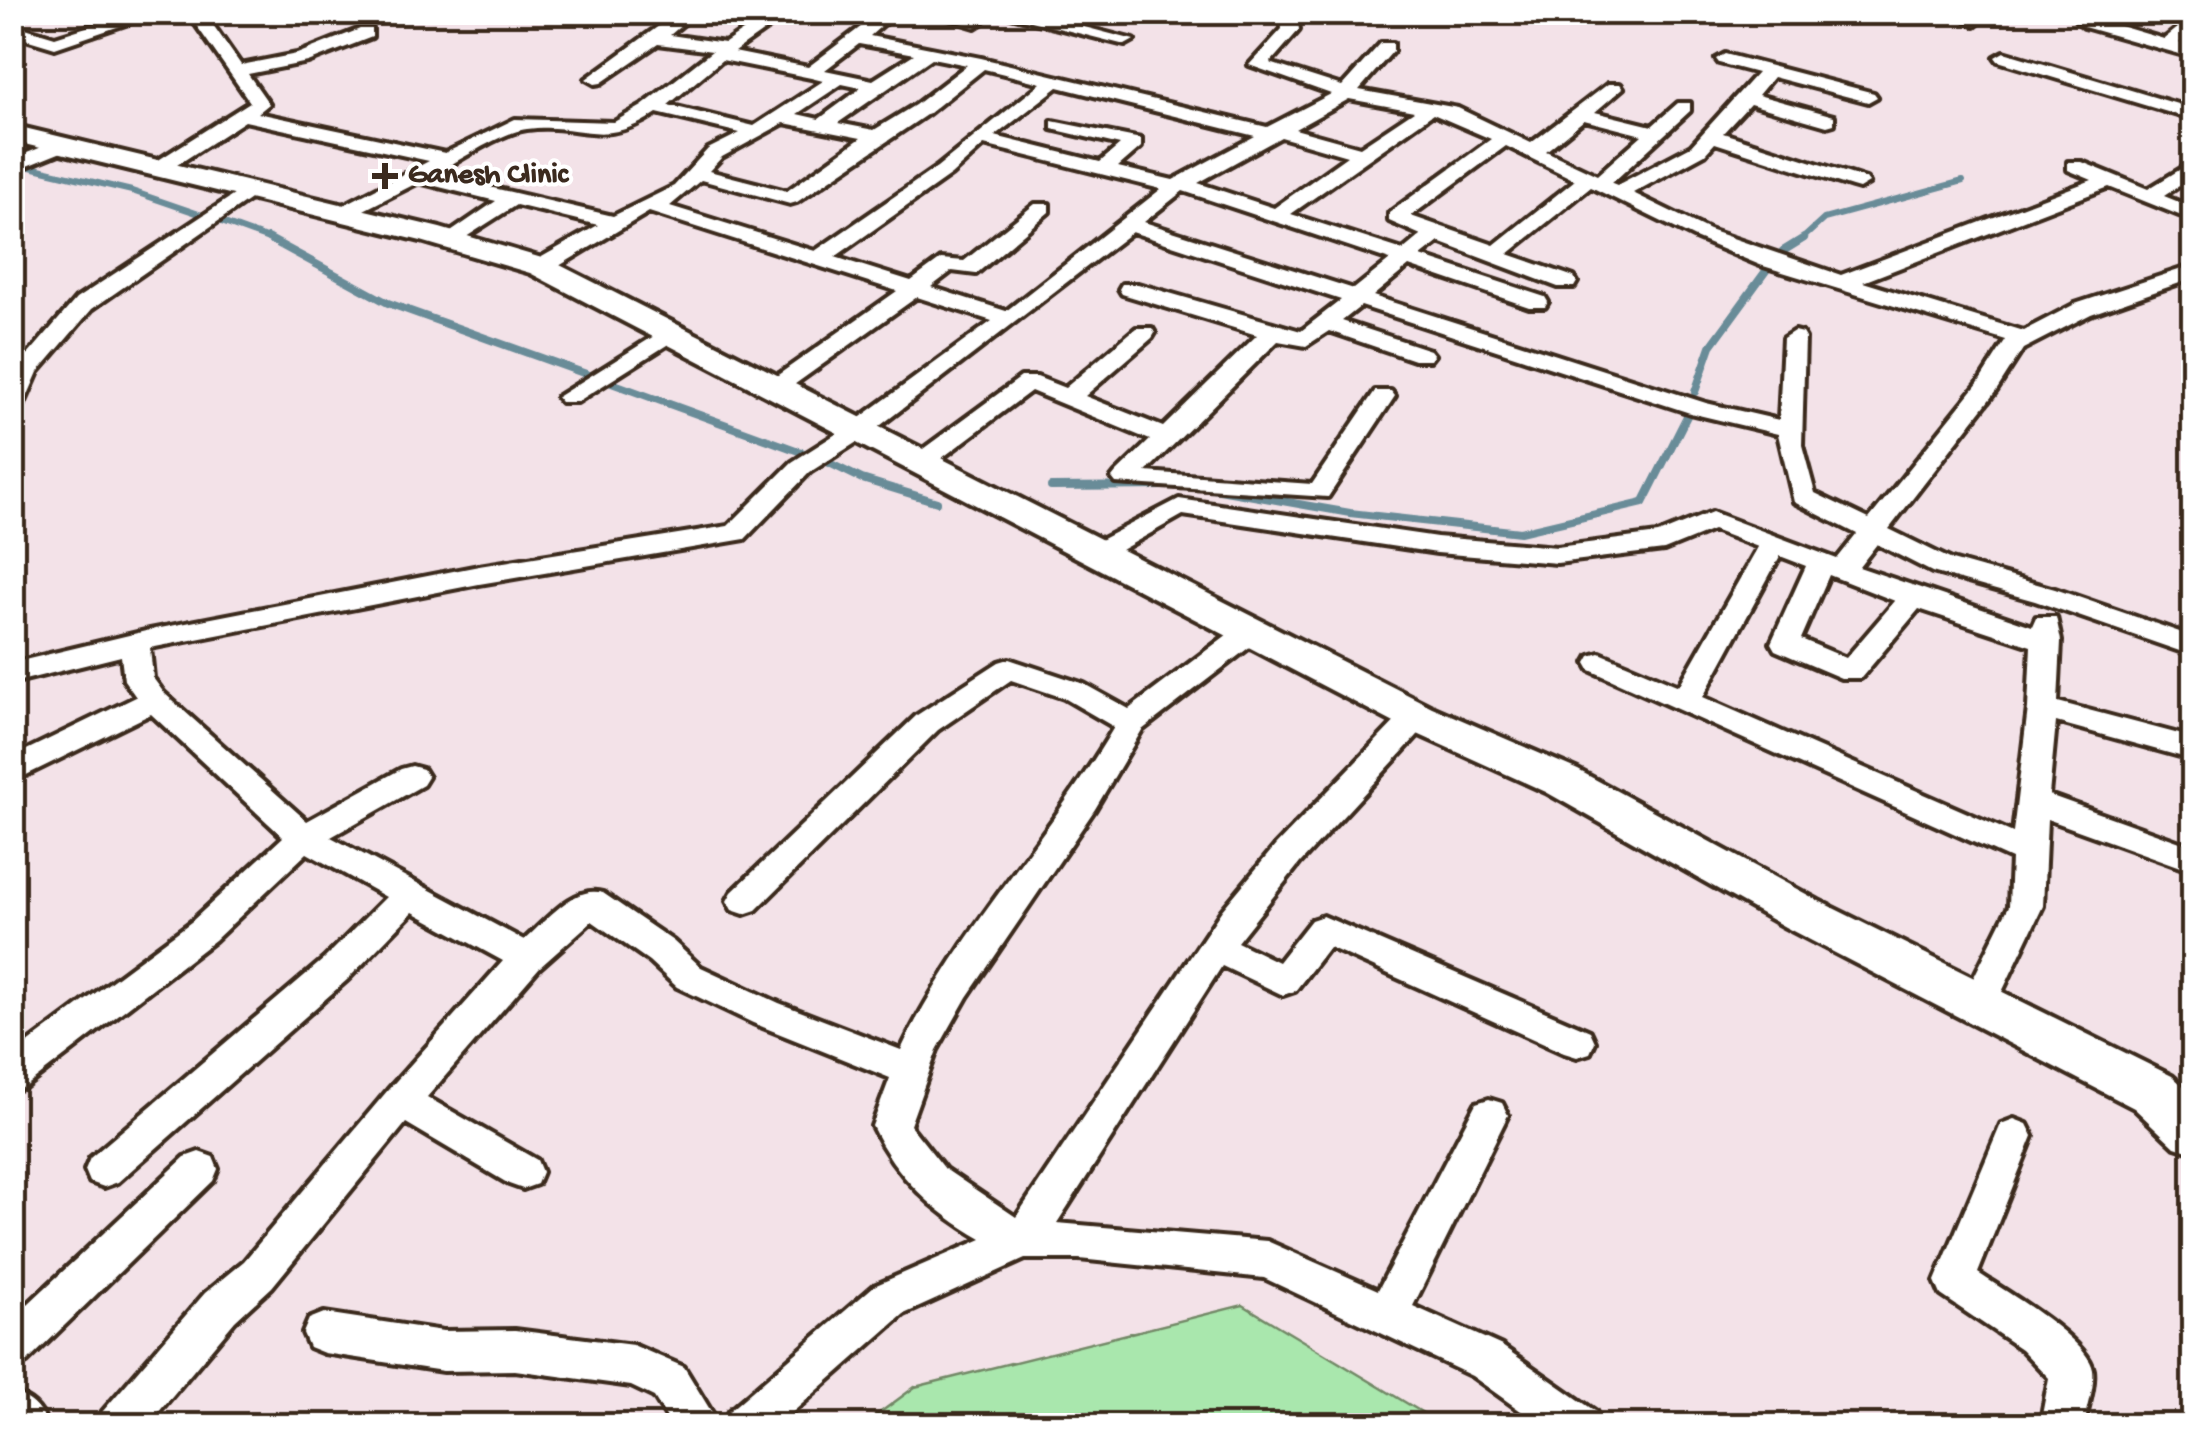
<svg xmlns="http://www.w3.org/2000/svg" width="2206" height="1438" viewBox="0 0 2206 1438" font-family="'Gochi Hand',sans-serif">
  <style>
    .green { fill: #a9e7ad; stroke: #728866; stroke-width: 2.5 }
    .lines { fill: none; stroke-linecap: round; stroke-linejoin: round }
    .stream-far1 { stroke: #698c98; stroke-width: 6 }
    .stream { stroke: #698c98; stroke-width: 8 }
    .street-casing { stroke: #3b2a1e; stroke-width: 8 }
    .secondary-casing { stroke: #3b2a1e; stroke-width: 8 }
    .street { fill: #fff; fill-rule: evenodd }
    .secondary { fill: #fff; fill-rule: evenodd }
    .poi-dot { fill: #3b2a1e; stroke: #fff; stroke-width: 4 }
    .labels { text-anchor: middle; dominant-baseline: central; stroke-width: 8; stroke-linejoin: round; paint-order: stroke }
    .far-poi-label { font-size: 30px; font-weight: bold; fill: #3b2a1e; stroke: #fff; text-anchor: start }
  </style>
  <rect width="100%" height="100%" fill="#f3e2e8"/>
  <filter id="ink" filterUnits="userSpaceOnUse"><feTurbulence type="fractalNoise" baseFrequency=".01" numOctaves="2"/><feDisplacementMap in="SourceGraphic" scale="20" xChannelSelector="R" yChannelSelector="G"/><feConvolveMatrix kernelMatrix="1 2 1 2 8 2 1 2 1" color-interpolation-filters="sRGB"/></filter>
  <g filter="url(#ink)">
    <path class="green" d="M1243,1305L1443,1425H863L915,1387Z"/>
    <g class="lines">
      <path class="stream-far1" d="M26,166L132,191L202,215
        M216,220L274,241
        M1800,241L1824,219L1963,181"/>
      <path class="stream" d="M268,238L388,303L589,375
        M1783,251L1804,238
        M606,381L804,453
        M1695,392L1711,346L1768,268
        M825,461L862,479L937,502
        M1051,487L1170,486
        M1202,487L1350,513L1520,532L1643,503L1689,412"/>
      <defs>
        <path id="street" d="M134,12H161L55,48L12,35V24L55,37Z
          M187,12H204L241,65L297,54L360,29H372V37L308,62L248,74L269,104L258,113L445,153L515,119L614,122L642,106L712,51L658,44L601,83L595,84L586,79L678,12H697L670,35L725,43L771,12H791L734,52L808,67L866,23L834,12H865L887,21L870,36L981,58L1267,127L1331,94L1249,65L1282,29L1281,12H1297L1299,30L1270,63L1342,86L1381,43H1393V51L1359,90L1458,108L1531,143L1608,84H1620L1623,88L1595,112L1652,126L1678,103H1690V111L1612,183L1617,185L1691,146L1757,73L1719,63L1716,59L1725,54L1874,93L1877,97L1868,102L1773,77L1758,95L1834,116V124L1827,126L1750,104L1723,133L1866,179L1869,183L1859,189L1852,187L1715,143L1705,154L1633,193L1709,230L1841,275L2092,180L2068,170V162H2082L2148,189L2194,161V176L2164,196L2194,208V221L2109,187L1863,282L2023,331L2075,304L2194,265V278L2091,314L2023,349L1996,391L1889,529L1952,560L2055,589L2194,637V656L2035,601L1932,572L1877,544L1859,567L2032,626L2036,617H2056L2061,641L2058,702L2194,738V760L2056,722L2049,795L2194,847V872L2047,819L2043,906L1991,1015L1978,1020L1965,1015L1960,1005L2009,906L2011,859L1590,670L1586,663L1590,656L1600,653L1679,686L1758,547L1713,530L1664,550L1557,563L1437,553L1183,515L1105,559L1096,561L1083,553L1087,547L1179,499L1437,537L1557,547L1658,534L1712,512L1837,559L1857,534L1794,502L1778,434L1690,413L1361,306L1342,321L1430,350L1434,355L1430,360H1414L1329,331L1306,346L1278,341L1146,472L1312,484L1375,391H1391L1395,396L1328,497L1116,483L1112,478L1116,473L1150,440L1031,391L930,467H912L908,462L912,457L1021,377H1037L1065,388L1136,328H1152L1155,333L1152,338L1085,396L1163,427L1257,335L1122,294L1119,289L1122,284H1138L1301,331L1341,300L1132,232L868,435L810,472L745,539L479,584L150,648L153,678L164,693L307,821L401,769L412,766L423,769L428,777L423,785L331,837L524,940C545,922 574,884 603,893L673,941L701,967L779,1003L901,1050C956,933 1049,838 1114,727L1064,698L1011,680L938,730L756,910L744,914L732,910L727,901L732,892L917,715L999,662L1009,659L1084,684L1129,709L1240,625H1260L1264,632L1260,639L1142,730L1095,809L967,997L937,1050L910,1125L945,1169L1016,1217L1222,910L1276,845L1406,710L1417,707L1428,710L1432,717L1428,724L1300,863L1237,942L1278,962L1311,920L1323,916L1590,1031L1595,1042L1590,1053L1577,1057L1564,1053L1329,947L1295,991L1283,995L1222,966L1057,1223L1267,1241L1378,1290L1476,1103L1489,1099L1502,1103L1508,1115L1413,1306L1502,1346L1595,1411L1602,1426H1542L1472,1376L1264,1278L1079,1259H1025L904,1314L777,1426H722L729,1411L874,1286L982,1239C933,1211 897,1178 872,1126L890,1078L753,1023L677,987L649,961L592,921L539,968L427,1097L537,1160L542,1172L537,1184L523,1189L509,1184L406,1123L272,1287L235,1321L147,1426H96L103,1411L205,1293L244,1261L388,1090L503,961L413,912L348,979L118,1182L104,1187L90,1182L85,1170L90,1158L324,959L386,897L307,853L215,940L25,1087L12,1091V1055L191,922L283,837L151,714L12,782V757L136,697L124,680L121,656L12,683V663L150,630L479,566L728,526L792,462L850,425L992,321L917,297L784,392L776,394L764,387L768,382L897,291L649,212L549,272H533L530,267L533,262L598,225L516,205L452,246L445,244L442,240L445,236L496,201L419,182L350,217H336V209L429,161L245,121L163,174H149V166L250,102ZM859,44L914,54L873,80L825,70ZM932,58L967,65L915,105L874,130L838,123ZM722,60L811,78L823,81L754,126L668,105ZM984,69L1041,83L937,167L815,251L670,206L701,180L790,204L797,202L929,113ZM842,84L861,88L819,119L797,114ZM1058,87L1255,136L1173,180L1118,167L1141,147V139L1052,121V129L1120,145L1100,162L995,136ZM1349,99L1414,111L1360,147L1295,129ZM657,113L740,133L708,149L674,186L613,216L434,174C458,162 501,132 527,129C583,122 601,150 657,113ZM1433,114L1491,139L1389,213V221L1421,235L1403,250L1291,214ZM1584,120L1642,135L1597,175L1546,151ZM784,123L861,138L787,191L709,171L722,157ZM1281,137L1347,156L1274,208L1198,183ZM984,145L1161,189L1006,311L931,287L952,271L976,274L1049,212V204H1035L964,261L941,259L911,281L835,257L951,175ZM1506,146L1575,180L1494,245L1411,216ZM1591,187L1695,238L1760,265L2006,340L1979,382L1869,519L1815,493L1802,445L1805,338L1802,333L1794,331L1783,338L1779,420L1706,403L1373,296L1409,266L1529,307H1545L1548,302L1545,297L1421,256L1439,242L1558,287H1574L1577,282L1574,277L1508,254ZM1183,191L1390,260L1354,289L1144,222ZM1780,556L1806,566L1771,643L1775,650L1841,678H1861L1919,609L2031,646L2028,708L2013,833L1703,697ZM1829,575L1895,601L1846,658L1801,639Z
          M925,12H956L983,22L975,27Z
          M995,12H1027L1134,40L1125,45Z
          M1974,12H1991L1975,26L1967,21Z
          M2077,12H2094L2092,17L2096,19L2164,39L2194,15V30L2179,43L2194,47V58L2084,27L2075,19Z
          M2004,52L2194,109V120L1998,61L1995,57Z
          M62,139L69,141V149L12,172V159Z
          M249,185L259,191L256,195L92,309L38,372L21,411L12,413L15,370L76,299Z
          M670,326L678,328L681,333L678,338L577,402H561L557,397Z
          M2014,1119L2027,1124L2033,1136L1978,1273C2005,1291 2088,1339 2093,1370C2095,1386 2087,1409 2084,1426H2040L2049,1378L2021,1349L1941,1295L1935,1281L2001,1124Z
          M199,1152L213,1157L218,1169L213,1181L27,1362L12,1368V1319L185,1157Z
          M324,1313L443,1331L515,1330L633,1345L684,1367L720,1426H672L654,1397L631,1386L515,1370L443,1371L324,1353L309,1347L303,1333L309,1319Z
          M12,1392C31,1399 40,1407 48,1426H12Z"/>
        <path id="secondary" d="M12,125L440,228L552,261L1432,707L1578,770L1819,901L2172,1076L2194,1096V1153L2175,1147L2134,1108L1785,927L1546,792L1402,727L530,273L421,241L12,141Z"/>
      </defs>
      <use href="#street" class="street-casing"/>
      <use href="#secondary" class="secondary-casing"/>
      <use href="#street" class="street"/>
      <use href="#secondary" class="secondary"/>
    </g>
  </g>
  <path class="poi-dot" d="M380 161h10v10h10v10h-10v10h-10v-10h-10v-10h10z"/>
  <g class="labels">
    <g class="far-poi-label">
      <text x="408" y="176">Ganesh Clinic</text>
    </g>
  </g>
  <rect width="2206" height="1438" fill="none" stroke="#fff" stroke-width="50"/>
  <rect x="25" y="25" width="2156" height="1388" fill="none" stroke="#3b2a1e" stroke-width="4" filter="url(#ink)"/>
</svg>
